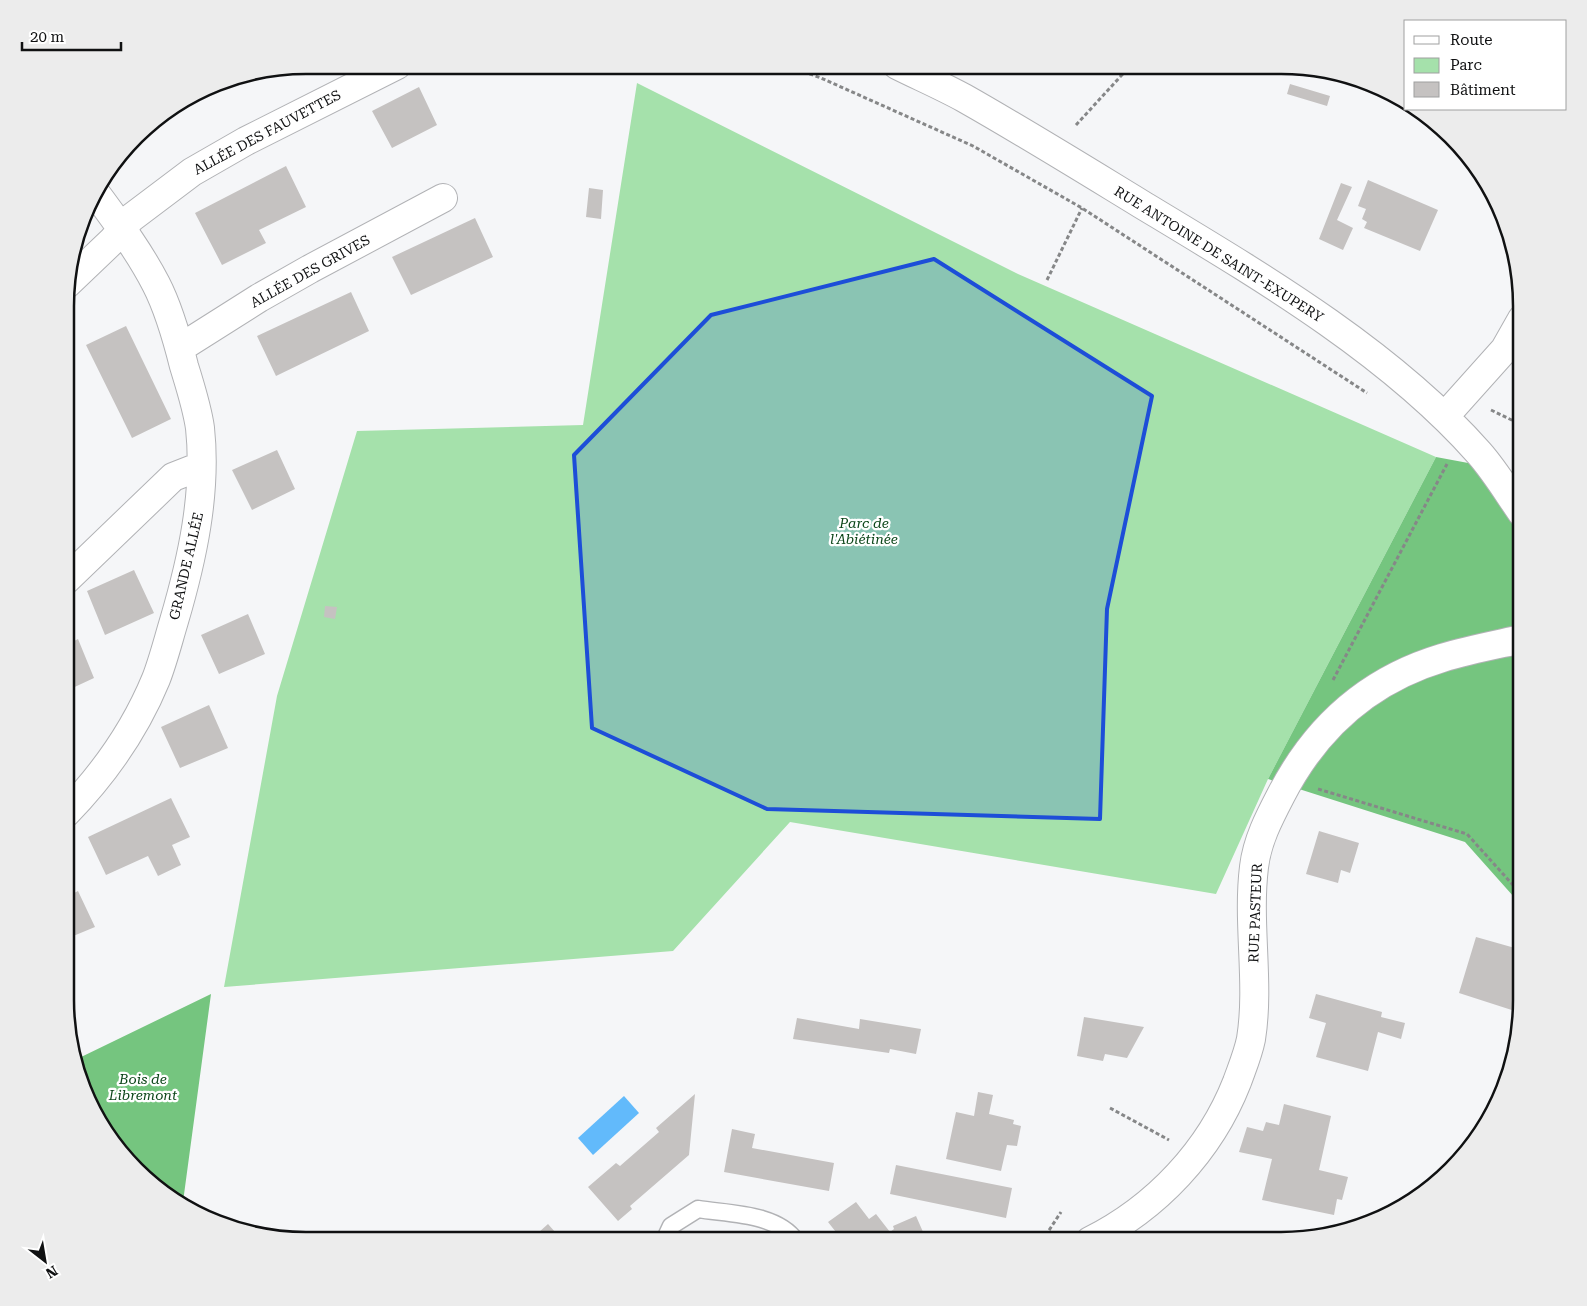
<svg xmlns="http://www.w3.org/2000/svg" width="1587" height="1306" viewBox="0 0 1587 1306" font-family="'Roboto Serif',serif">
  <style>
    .green { fill: #a5e1ab }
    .forest { fill: #75c57f }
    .water { fill: #62bafb }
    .building { fill: #c5c2c1 }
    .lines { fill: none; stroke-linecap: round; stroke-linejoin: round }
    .lane-casing { stroke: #b1b2b5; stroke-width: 19 }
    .street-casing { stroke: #b1b2b5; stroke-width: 30 }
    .secondary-casing { stroke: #b1b2b5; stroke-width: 30 }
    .path { stroke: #868788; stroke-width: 3; stroke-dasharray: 4 2.5; stroke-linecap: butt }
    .lane { stroke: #fff; stroke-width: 16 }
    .street { stroke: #fff; stroke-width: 28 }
    .secondary { stroke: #fff; stroke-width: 28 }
    .marked { fill: #1d4ed8; fill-opacity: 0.2; stroke: #1d4ed8; stroke-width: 4; stroke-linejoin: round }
    .labels { text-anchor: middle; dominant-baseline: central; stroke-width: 4.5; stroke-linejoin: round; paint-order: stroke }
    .street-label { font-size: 14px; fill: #101112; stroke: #fff }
    .park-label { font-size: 14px; font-style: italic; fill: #0c4619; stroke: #fff }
    .rim { fill: none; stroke: #101112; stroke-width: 2.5 }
  </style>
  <rect width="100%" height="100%" fill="#f5f6f8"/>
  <path class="green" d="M637,83L1018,274L1436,457L1268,779L1216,894L790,822L673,951L224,987L277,696L357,431L583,425Z"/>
  <path class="forest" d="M1436,457L1522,473V906L1465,842L1268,779Z
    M211,994L183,1202L136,1171L90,1107L77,1059Z"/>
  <path class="water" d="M624,1096L639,1113L593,1155L578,1138Z"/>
  <path class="building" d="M1290,84L1330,96L1327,106L1287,94Z
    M419,87L437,125L392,148L372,111Z
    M286,166L306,207L259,230L266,243L222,265L195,213Z
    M1368,180L1438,210L1420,251L1364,228L1367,222L1362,219L1366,209L1358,206Z
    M1341,183L1352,187L1337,220L1353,228L1343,250L1319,239Z
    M589,188L603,190L601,219L586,217Z
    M475,218L493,257L411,295L392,257Z
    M351,292L369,331L276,376L257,336Z
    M126,326L171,419L132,438L86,345Z
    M277,450L295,489L252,510L232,470Z
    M134,570L154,613L105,635L87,591Z
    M325,606L337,607L335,619L324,617Z
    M248,614L265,654L219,674L201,635Z
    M78,639L94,678L66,691V645Z
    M209,705L228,748L180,768L161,727Z
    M171,798L190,837L172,845L181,865L158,876L148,856L106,875L88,837Z
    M1319,831L1359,843L1350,873L1341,870L1338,883L1306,874Z
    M78,891L95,927L66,939V897Z
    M1476,937L1522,950L1521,1013L1459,993Z
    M1316,994L1382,1012L1381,1017L1405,1023L1401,1039L1378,1032L1368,1071L1316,1057L1326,1023L1309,1018Z
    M1084,1017L1144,1027L1127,1058L1105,1054L1103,1061L1077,1056Z
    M797,1018L859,1029L860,1019L921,1029L916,1054L890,1049L889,1053L793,1039Z
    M978,1092L993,1095L989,1114L1014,1120L1013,1124L1021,1126L1017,1146L1007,1145L1001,1171L946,1159L956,1112L974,1116Z
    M695,1094L689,1155L630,1206L632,1209L618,1221L588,1187L616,1163L620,1166L659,1132L656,1128Z
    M1284,1104L1331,1116L1319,1170L1348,1177L1342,1200L1337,1199L1334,1215L1262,1200L1272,1159L1239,1152L1247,1127L1263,1131L1266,1122L1279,1125Z
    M732,1129L755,1134L752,1148L834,1163L829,1191L724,1172Z
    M896,1165L1012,1188L1006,1218L890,1194Z
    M856,1202L869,1219L876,1214L890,1232L894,1229L893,1226L916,1216L927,1241H843L828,1222Z
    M548,1224L563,1241H529Z"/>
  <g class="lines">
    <defs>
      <path id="lane" d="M664,1241L671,1226L698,1209C728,1214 777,1213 796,1241"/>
      <path id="street" d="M67,284L113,240L131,218L192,172L246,141L397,65
        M180,348L259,298L310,269L443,198
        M66,580L173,477L201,466
        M66,813C104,774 135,730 156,679C163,661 168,641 174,621C192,560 207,493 200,428C197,407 190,386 184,366C177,338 169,309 156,284C139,251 117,222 95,192"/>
      <path id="secondary" d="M897,65C919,76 942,86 964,98C1024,132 1082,168 1141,204C1257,274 1389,351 1479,453C1495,471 1508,493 1522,513
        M1445,416L1505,349L1522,319
        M1090,1241C1156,1208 1210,1151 1237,1082C1242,1068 1248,1054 1251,1039C1260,983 1247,924 1254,867C1257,841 1269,818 1281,795C1316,727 1369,680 1442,658C1468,650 1495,645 1522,639"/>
    </defs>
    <use href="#lane" class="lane-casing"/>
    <use href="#street" class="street-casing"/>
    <use href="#secondary" class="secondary-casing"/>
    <path class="path" d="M785,65L821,78L973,146L1082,208L1367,393
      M1076,125L1131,65
      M1047,280L1082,208
      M1491,410L1522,425
      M1517,544L1522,551
      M1333,680L1447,464
      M1318,789L1467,834L1522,895
      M1110,1108L1169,1140
      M1042,1241L1061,1212"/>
    <use href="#lane" class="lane"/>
    <use href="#street" class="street"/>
    <use href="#secondary" class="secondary"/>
  </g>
  <path class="marked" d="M934,259L1152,396L1107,609L1100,819L767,809L592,728L574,455L711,315Z"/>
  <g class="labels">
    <g class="street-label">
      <text transform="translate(267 132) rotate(-28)">ALLÉE DES FAUVETTES</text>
      <text transform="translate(1219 254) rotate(32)">RUE ANTOINE DE SAINT-EXUPERY</text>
      <text transform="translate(310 271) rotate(-29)">ALLÉE DES GRIVES</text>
      <text transform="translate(186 566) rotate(-77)">GRANDE ALLÉE</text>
      <text transform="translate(1255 913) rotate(-88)">RUE PASTEUR</text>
    </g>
    <g class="park-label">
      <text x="864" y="523">Parc de<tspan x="864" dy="16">l'Abiétinée</tspan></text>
      <text x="143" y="1079">Bois de<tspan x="143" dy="16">Libremont</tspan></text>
    </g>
  </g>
  <path d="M0 0H1587V1306H0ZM306 74H1281A232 232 0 0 1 1513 306V1000A232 232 0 0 1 1281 1232H306A232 232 0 0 1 74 1000V306A232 232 0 0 1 306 74Z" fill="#ececec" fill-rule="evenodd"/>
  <path class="rim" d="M306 74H1281A232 232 0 0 1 1513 306V1000A232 232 0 0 1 1281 1232H306A232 232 0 0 1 74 1000V306A232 232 0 0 1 306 74Z"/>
  <rect x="1404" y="20" width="162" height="90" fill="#ffffff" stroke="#9fa0a0"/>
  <rect x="1414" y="36" width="25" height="8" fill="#ffffff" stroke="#9fa0a0"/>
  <text x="1450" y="45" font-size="15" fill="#101112">Route</text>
  <rect x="1414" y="58" width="25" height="15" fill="#a5e1ab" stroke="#9fa0a0"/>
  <text x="1450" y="70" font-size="15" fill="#101112">Parc</text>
  <rect x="1414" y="82" width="25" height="15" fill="#c5c2c1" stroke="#9fa0a0"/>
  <text x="1450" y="95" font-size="15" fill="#101112">Bâtiment</text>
  <g transform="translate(45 1261) rotate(149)" stroke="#ffffff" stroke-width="4" paint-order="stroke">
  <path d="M0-4L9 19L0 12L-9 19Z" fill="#101112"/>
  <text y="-8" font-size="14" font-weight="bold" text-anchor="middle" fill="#101112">N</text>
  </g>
  <path d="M22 42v8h99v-8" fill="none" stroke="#101112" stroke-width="2.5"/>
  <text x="30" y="42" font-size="15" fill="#101112" stroke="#ffffff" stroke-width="4" paint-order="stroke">20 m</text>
</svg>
